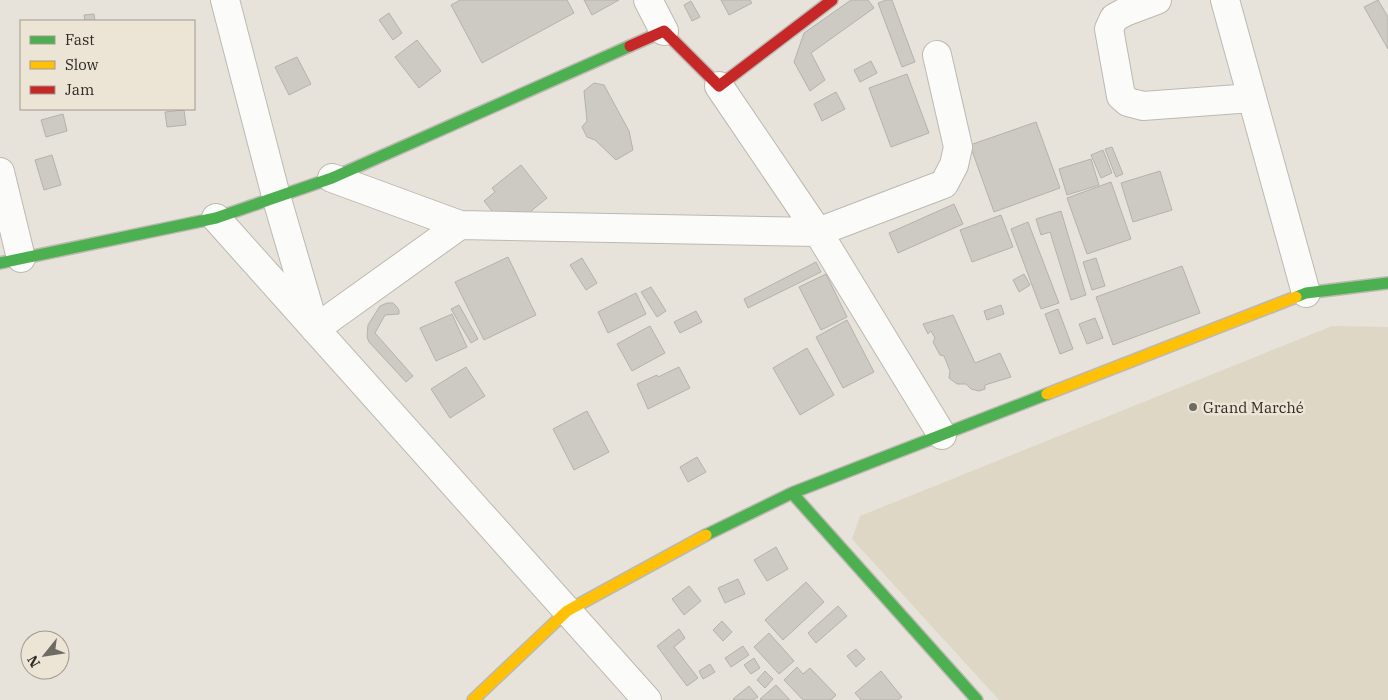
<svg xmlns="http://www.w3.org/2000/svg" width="1388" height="700" viewBox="0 0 1388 700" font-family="'IBM Plex Serif',serif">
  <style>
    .built { fill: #ded7c6 }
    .building { fill: #cdc9c3; stroke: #b5b2ab }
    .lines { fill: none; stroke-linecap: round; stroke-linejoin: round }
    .street-casing { stroke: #bcb9b2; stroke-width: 30 }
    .fast-casing { stroke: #bcb9b2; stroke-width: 14 }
    .slow-casing { stroke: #bcb9b2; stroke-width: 14 }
    .jam-casing { stroke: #bcb9b2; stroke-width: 14 }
    .street { stroke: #fbfbf9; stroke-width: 28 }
    .fast { stroke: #4caf50; stroke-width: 11 }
    .slow { stroke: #ffc107; stroke-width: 11 }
    .jam { stroke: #c62828; stroke-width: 11 }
    .poi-dot { fill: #6e6b64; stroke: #ece4d5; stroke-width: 2 }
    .labels { text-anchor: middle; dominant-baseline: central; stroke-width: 5; stroke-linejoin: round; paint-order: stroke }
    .poi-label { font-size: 15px; fill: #2d2b25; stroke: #ece4d5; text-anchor: start }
  </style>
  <rect width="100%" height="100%" fill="#e7e3da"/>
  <path class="built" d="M1332,326L1388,327V700H999L852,539L860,516Z"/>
  <path class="building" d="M460,0H567L574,13L482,63L451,5Z
    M584,0H619L592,15Z
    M721,0H750L752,3L729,15Z
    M851,0H868L874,8L811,53L825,80L810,91L794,62L804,33Z
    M886,0H892L915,62L902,67L878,3Z
    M1378,0L1388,17V49L1364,7Z
    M691,1L700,17L692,21L684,5Z
    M389,13L402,33L393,40L379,20Z
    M94,14L95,21H85L84,15Z
    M417,40L441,71L419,88L395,57Z
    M297,57L311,84L289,95L275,67Z
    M871,61L877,73L860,82L854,70Z
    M907,74L929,133L891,147L869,88Z
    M594,83L604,85L629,131L633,150L616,160L595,140L587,137L582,127L587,121L584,91Z
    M836,92L845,109L822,121L814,104Z
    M184,110L186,125L167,127L165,112Z
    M63,114L67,131L46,137L41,120Z
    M1036,122L1060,188L994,212L970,145Z
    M1112,147L1123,174L1116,177L1105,149Z
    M1103,150L1112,173L1101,178L1091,155Z
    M52,155L61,185L44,190L35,160Z
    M1091,159L1099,185L1067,195L1059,169Z
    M521,165L547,198L519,221L511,211L500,221L484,201L495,192L492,188Z
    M1160,171L1172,210L1133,222L1121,183Z
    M1111,182L1131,239L1087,254L1067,198Z
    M954,204L963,224L898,253L889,233Z
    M1061,211L1086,295L1071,300L1050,232L1041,235L1036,219Z
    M1001,215L1013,247L972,262L960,230Z
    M1028,222L1059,303L1041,309L1011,229Z
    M508,257L536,315L484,340L455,282Z
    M582,258L597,283L586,290L570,265Z
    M1096,258L1105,286L1092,290L1083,262Z
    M816,262L821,272L748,308L744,299Z
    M1182,266L1200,313L1113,345L1096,297Z
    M826,274L847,317L821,330L799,287Z
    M1024,274L1030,285L1019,292L1013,280Z
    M651,287L666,311L657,317L641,292Z
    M636,293L646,314L608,333L598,312Z
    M387,303H393L396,306L399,310V314L385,315L375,333L413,376L406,382L369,342L367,337L368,325L380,306Z
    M459,305L478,339L471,343L451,309Z
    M1001,305L1004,314L987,320L984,311Z
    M1058,309L1073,349L1060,354L1045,314Z
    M696,311L702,322L680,333L674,322Z
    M452,314L467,347L436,361L420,328Z
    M953,315L975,363L1000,353L1011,377L985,385V389L979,391L971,389L966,384H957L949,378L950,371L944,356L940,355L933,342L935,338L931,331L928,334L923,324Z
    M1095,318L1103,338L1087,344L1079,324Z
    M847,320L874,372L843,388L816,337Z
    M650,326L665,353L632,371L617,344Z
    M807,348L834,395L800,415L773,368Z
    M466,367L485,396L450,418L431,389Z
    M679,367L690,388L648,409L637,384L657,375L658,377Z
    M587,411L609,452L574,470L553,429Z
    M697,457L706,472L688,482L680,467Z
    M776,547L788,569L767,581L754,560Z
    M738,579L745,594L725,603L718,588Z
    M806,582L824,602L783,640L765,620Z
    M689,586L701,601L684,615L672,599Z
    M838,606L847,616L816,643L808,633Z
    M722,621L732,632L723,641L713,630Z
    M679,629L685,638L674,647L698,678L687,686L657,646Z
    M769,633L794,661L779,674L754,647Z
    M743,646L749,655L731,667L725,658Z
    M856,649L865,659L856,667L847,656Z
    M754,658L760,668L751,674L744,665Z
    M710,664L715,672L703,679L699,671Z
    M797,667L803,674L810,668L836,695L831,700H803L784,680Z
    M765,671L773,679L765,688L757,680Z
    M881,671L902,697L898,700H861L855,693Z
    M776,685L790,700H762L760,699Z
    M749,686L758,697L753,700H734L733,699Z"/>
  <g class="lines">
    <defs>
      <path id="street" d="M225,0L276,196L315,329L460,225
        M648,0L664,31
        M1157,0L1125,12L1114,18L1109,29L1121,96L1128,102L1143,106L1252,98
        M1225,0L1306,293
        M719,86L818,232L944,184L954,165L958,147L937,55
        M0,172L21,258
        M332,178L460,225L818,232L942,435
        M216,218L647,700"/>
      <path id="fast" d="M0,263L216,218L332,178L630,46
        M1296,297L1306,293L1388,283
        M792,493L977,700
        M706,535L792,493L1047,394"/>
      <path id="slow" d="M1047,394L1296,297
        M473,700L567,611L706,535"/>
      <path id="jam" d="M630,46L664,31L719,86L832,0"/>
    </defs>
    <use href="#street" class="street-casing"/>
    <use href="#fast" class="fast-casing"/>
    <use href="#slow" class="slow-casing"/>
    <use href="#jam" class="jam-casing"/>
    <use href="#street" class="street"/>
    <use href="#fast" class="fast"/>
    <use href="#slow" class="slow"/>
    <use href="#jam" class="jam"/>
  </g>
  <circle class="poi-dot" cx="1193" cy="407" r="5"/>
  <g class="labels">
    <g class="poi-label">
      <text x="1203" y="407">Grand Marché</text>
    </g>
  </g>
  <rect x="20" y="20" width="175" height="90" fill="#ece4d5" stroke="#a09a8f"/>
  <rect x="30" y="36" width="25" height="8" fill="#4caf50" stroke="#a09a8f"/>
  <text x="65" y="45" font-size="15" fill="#2d2b25">Fast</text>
  <rect x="30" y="61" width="25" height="8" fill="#ffc107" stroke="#a09a8f"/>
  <text x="65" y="70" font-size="15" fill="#2d2b25">Slow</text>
  <rect x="30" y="86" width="25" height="8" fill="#c62828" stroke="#a09a8f"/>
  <text x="65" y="95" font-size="15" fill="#2d2b25">Jam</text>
  <g transform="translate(45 655) rotate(240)"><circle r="24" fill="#ece4d5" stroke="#a09a8f"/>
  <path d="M0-4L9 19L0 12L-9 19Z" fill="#6e6b64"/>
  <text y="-8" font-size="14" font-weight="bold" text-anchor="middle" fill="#2d2b25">N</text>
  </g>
</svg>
